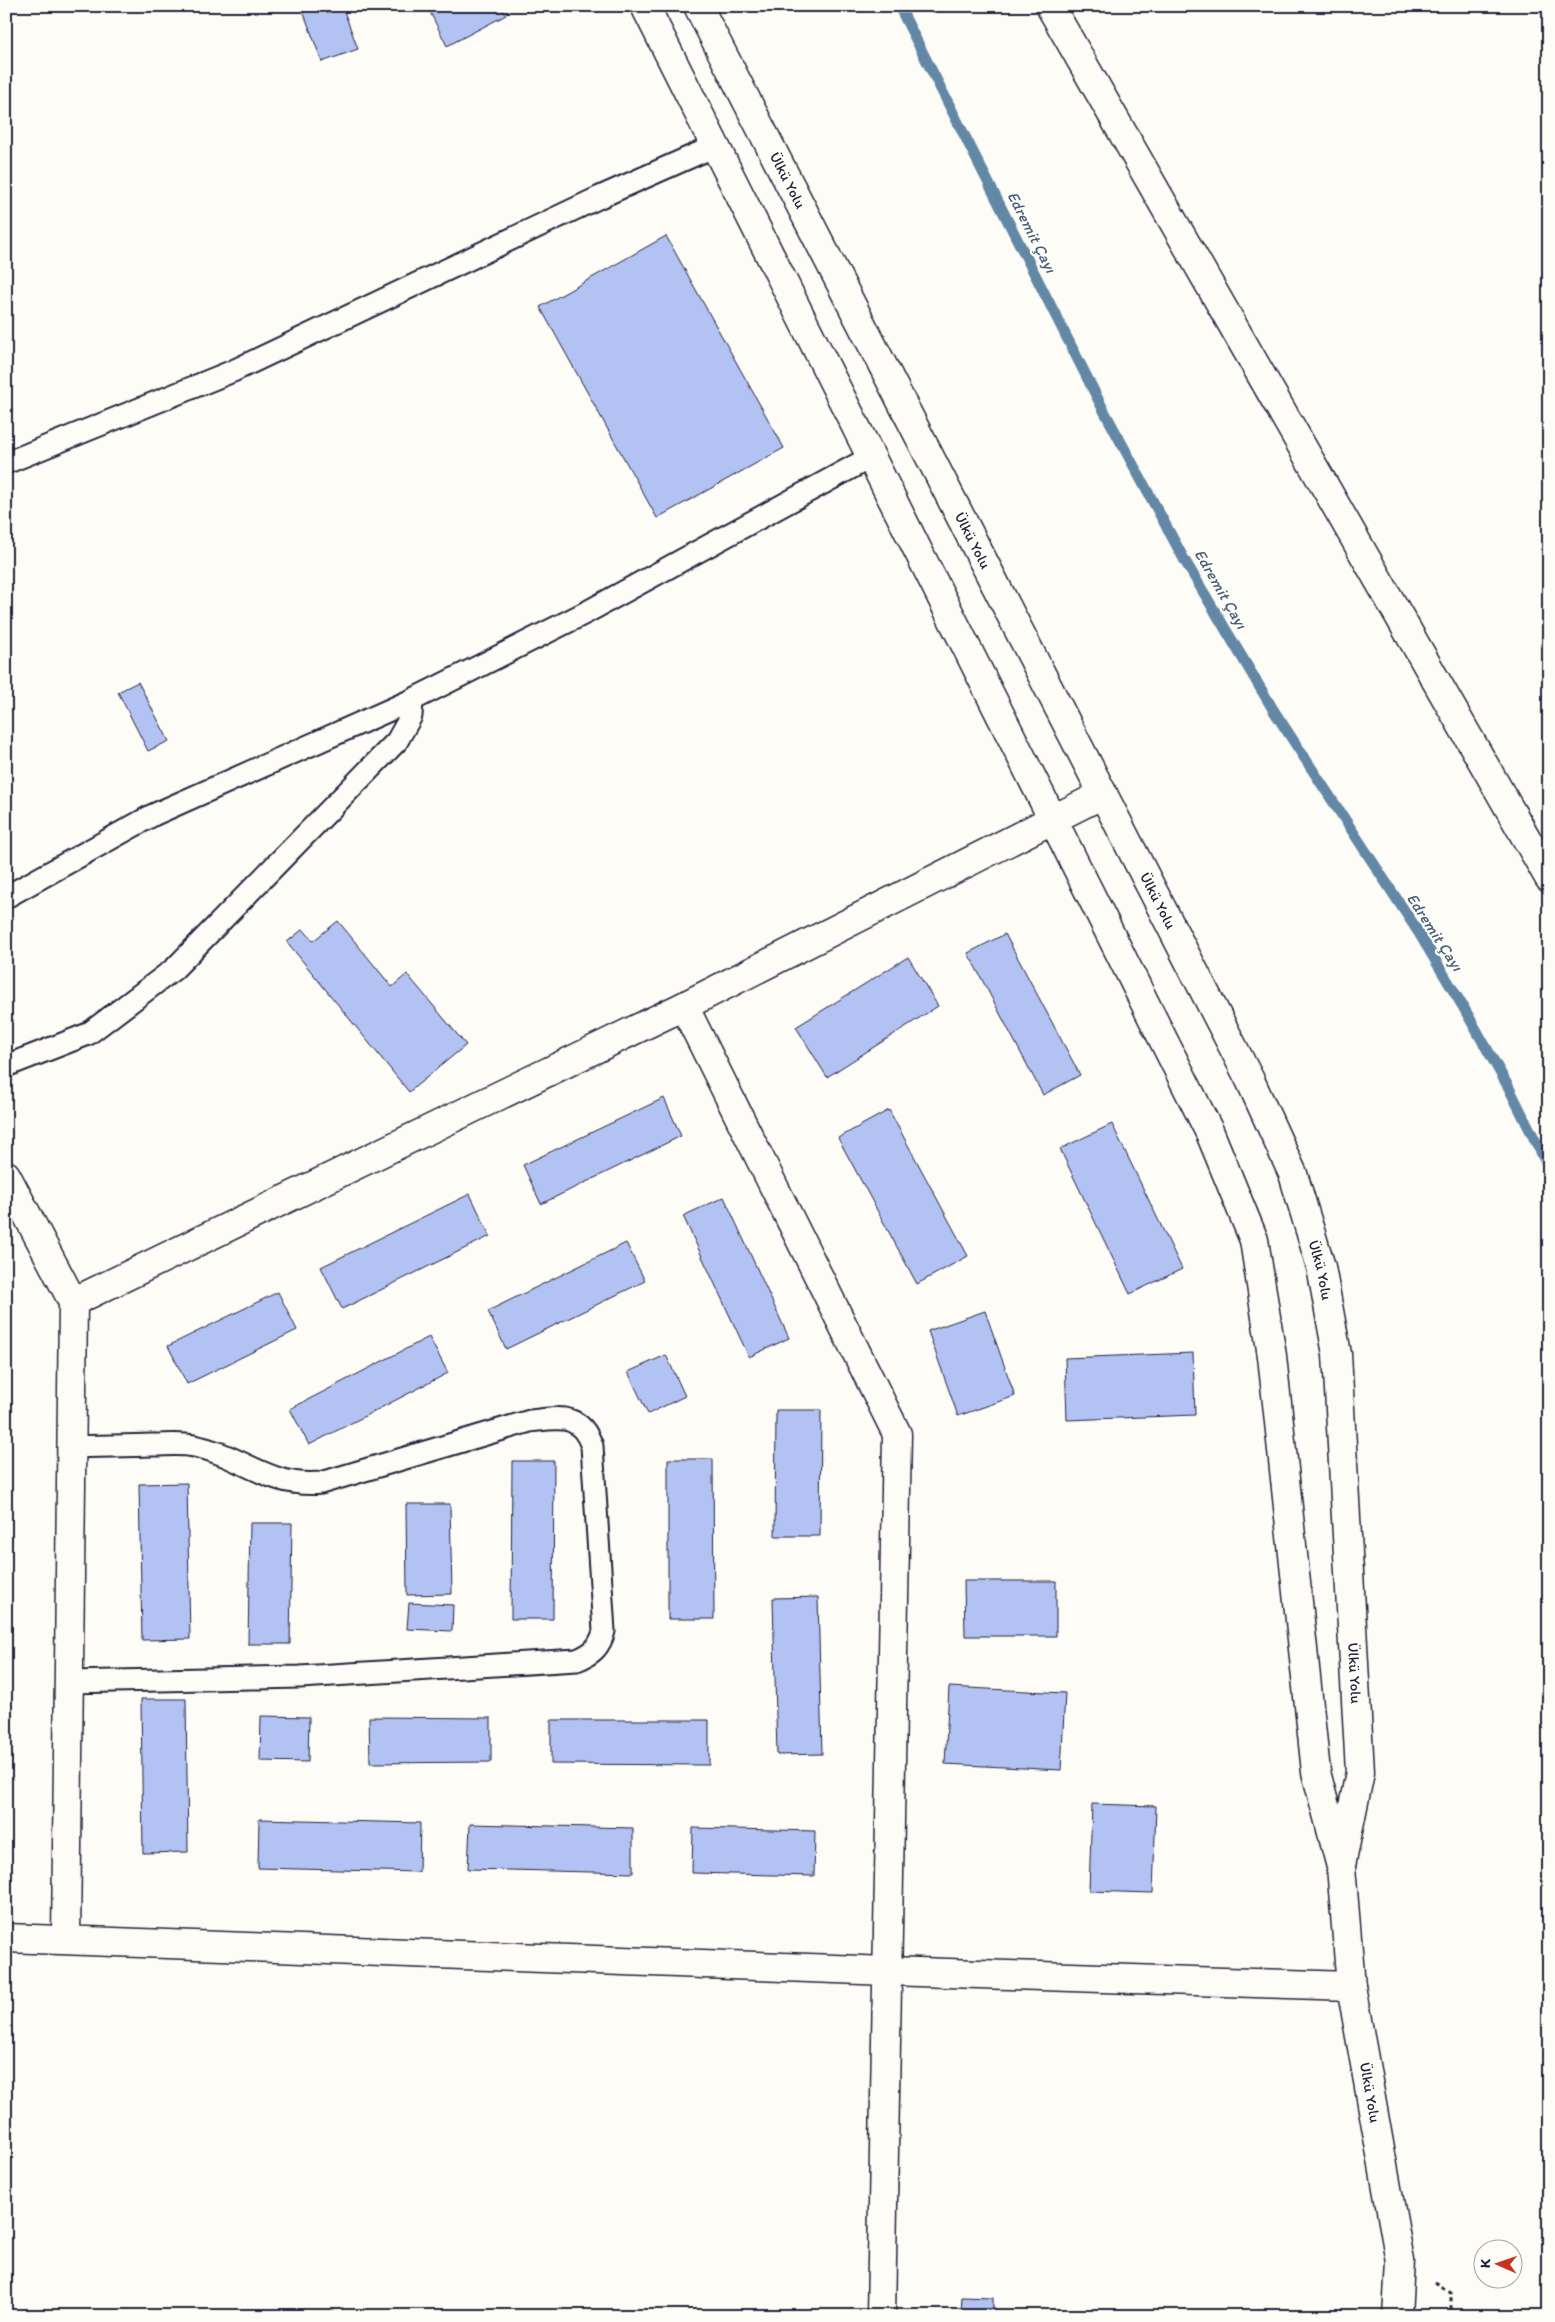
<svg xmlns="http://www.w3.org/2000/svg" width="1555" height="2322" viewBox="0 0 1555 2322" font-family="Itim,sans-serif">
  <style>
    .lines { fill: none; stroke-linecap: round; stroke-linejoin: round }
    .stream { stroke: #6288a6; stroke-width: 11 }
    .building { fill: #b2c3f3; stroke: #22223b }
    .service-casing { stroke: #22223b; stroke-width: 25 }
    .minor-casing { stroke: #22223b; stroke-width: 31 }
    .tertiary-casing { stroke: #22223b; stroke-width: 31 }
    .secondary-casing { stroke: #22223b; stroke-width: 31 }
    .path { stroke: #22223b; stroke-width: 3; stroke-dasharray: 4 4; stroke-linecap: butt }
    .service { stroke: #fdfcf7; stroke-width: 21 }
    .minor { stroke: #fdfcf7; stroke-width: 28 }
    .tertiary { stroke: #fdfcf7; stroke-width: 28 }
    .secondary { stroke: #fdfcf7; stroke-width: 28 }
    .labels { text-anchor: middle; dominant-baseline: central; stroke-width: 4.5; stroke-linejoin: round; paint-order: stroke }
    .street-label { font-size: 15px; fill: #22223b; stroke: #fdfcf7 }
    .water-label { font-size: 16px; font-style: italic; fill: #475e79; stroke: #fdfcf7 }
  </style>
  <rect width="100%" height="100%" fill="#fdfcf7"/>
  <filter id="ink" filterUnits="userSpaceOnUse"><feTurbulence type="fractalNoise" baseFrequency=".02" numOctaves="2"/><feDisplacementMap in="SourceGraphic" scale="10" xChannelSelector="R" yChannelSelector="G"/><feConvolveMatrix kernelMatrix="1 2 1 2 8 2 1 2 1" color-interpolation-filters="sRGB"/></filter>
  <g filter="url(#ink)">
    <g class="lines">
      <path class="stream" d="M899,6L1102,407L1185,561L1274,711L1419,933L1465,1010L1509,1088L1549,1168"/>
    </g>
    <path class="building" d="M314,6H342L358,49L322,62L303,11Z
      M427,6H501L506,15L447,46Z
      M666,236L784,448L657,518L540,307Z
      M138,682L169,741L148,751L118,692Z
      M338,921L392,987L407,974L466,1045L409,1092L287,942L303,929L313,941Z
      M1005,934L1080,1075L1043,1095L968,953Z
      M908,957L938,1006L827,1077L796,1027Z
      M664,1098L681,1136L541,1204L523,1165Z
      M889,1110L968,1256L917,1284L838,1138Z
      M1112,1124L1182,1269L1130,1294L1060,1149Z
      M470,1194L490,1236L342,1309L321,1267Z
      M724,1197L789,1338L749,1357L683,1216Z
      M626,1243L645,1281L506,1349L488,1311Z
      M278,1292L297,1330L187,1384L168,1346Z
      M985,1311L1015,1396L958,1416L928,1331Z
      M429,1337L448,1373L309,1445L290,1409Z
      M1193,1353L1195,1415L1067,1420L1065,1358Z
      M666,1355L685,1396L648,1414L628,1372Z
      M776,1410H821L820,1536H775Z
      M668,1459H713L714,1619H668Z
      M512,1461H554L553,1619H511Z
      M187,1483L190,1639L142,1640L139,1484Z
      M406,1504H450L452,1594L407,1595Z
      M250,1523H292L290,1644H248Z
      M964,1581H1056V1636H965Z
      M818,1597L822,1754L777,1755L773,1598Z
      M409,1603L453,1605L452,1631L407,1629Z
      M949,1687L1065,1693L1061,1770L945,1764Z
      M141,1699H186L188,1852L143,1853Z
      M261,1716L309,1717L308,1762L260,1761Z
      M369,1717L491,1718V1762L370,1763Z
      M551,1720H709V1765L551,1764Z
      M1092,1804L1156,1806L1153,1893L1089,1891Z
      M259,1819L420,1823L419,1872L258,1868Z
      M470,1824L633,1828V1873L468,1869Z
      M693,1828L815,1831L814,1876L692,1873Z
      M962,2297L993,2298V2316H961Z"/>
    <g class="lines">
      <defs>
        <path id="service" d="M6,463L233,371L600,197L715,146
          M6,897L153,815L412,700L587,612L871,457
          M6,1066L88,1034L174,969L397,741L411,716L412,700
          M69,1682L300,1677L577,1660C592,1654 600,1647 604,1631L592,1446C580,1412 559,1418 530,1421L321,1483C268,1488 242,1455 194,1446C180,1443 166,1445 152,1445C125,1446 98,1446 72,1447"/>
        <path id="minor" d="M684,1006L897,1434L881,2316
          M6,1175L73,1302L66,1939
          M73,1302L684,1006L1103,794
          M6,1938L888,1971L1351,1986"/>
        <path id="tertiary" d="M1050,6L1549,878"/>
        <g id="secondary">
          <path id="s1" d="M645,6L1210,1133L1254,1240L1272,1356L1316,1772L1341,1867L1351,1986L1400,2261L1397,2316"/>
          <path id="s2" d="M698,6L1250,1080L1293,1174L1321,1267L1337,1354L1360,1772L1342,1861"/>
        </g>
      </defs>
      <use href="#service" class="service-casing"/>
      <use href="#minor" class="minor-casing"/>
      <use href="#tertiary" class="tertiary-casing"/>
      <use href="#secondary" class="secondary-casing"/>
      <path class="path" d="M1435,2282L1451,2292V2316"/>
      <use href="#service" class="service"/>
      <use href="#minor" class="minor"/>
      <use href="#tertiary" class="tertiary"/>
      <use href="#secondary" class="secondary"/>
    </g>
  </g>
  <g class="labels">
    <g class="street-label">
      <text stroke="none"><textPath href="#s2" startOffset="196">Ülkü Yolu</textPath></text>
      <text stroke="none"><textPath href="#s2" startOffset="601">Ülkü Yolu</textPath></text>
      <text stroke="none"><textPath href="#s2" startOffset="1006">Ülkü Yolu</textPath></text>
      <text stroke="none"><textPath href="#s2" startOffset="1411">Ülkü Yolu</textPath></text>
      <text stroke="none"><textPath href="#s2" startOffset="1816">Ülkü Yolu</textPath></text>
      <text stroke="none"><textPath href="#s1" startOffset="2238">Ülkü Yolu</textPath></text>
    </g>
    <g class="water-label">
      <text transform="translate(1032 232) rotate(63)">Edremit Çayı</text>
      <text transform="translate(1221 589) rotate(60)">Edremit Çayı</text>
      <text transform="translate(1435 932) rotate(57)">Edremit Çayı</text>
    </g>
  </g>
  <rect width="1555" height="2322" fill="none" stroke="#fdfcf7" stroke-width="25"/>
  <rect x="12" y="12" width="1530" height="2297" fill="none" stroke="#22223b" stroke-width="2" filter="url(#ink)"/>
  <g transform="translate(1498 2264) rotate(272)"><circle r="24" fill="#fdfcf7" stroke="#a5a5ac"/>
  <path d="M0-4L9 19L0 12L-9 19Z" fill="#c8321e"/>
  <text y="-8" font-size="14" font-weight="bold" text-anchor="middle" fill="#22223b">K</text>
  </g>
</svg>
